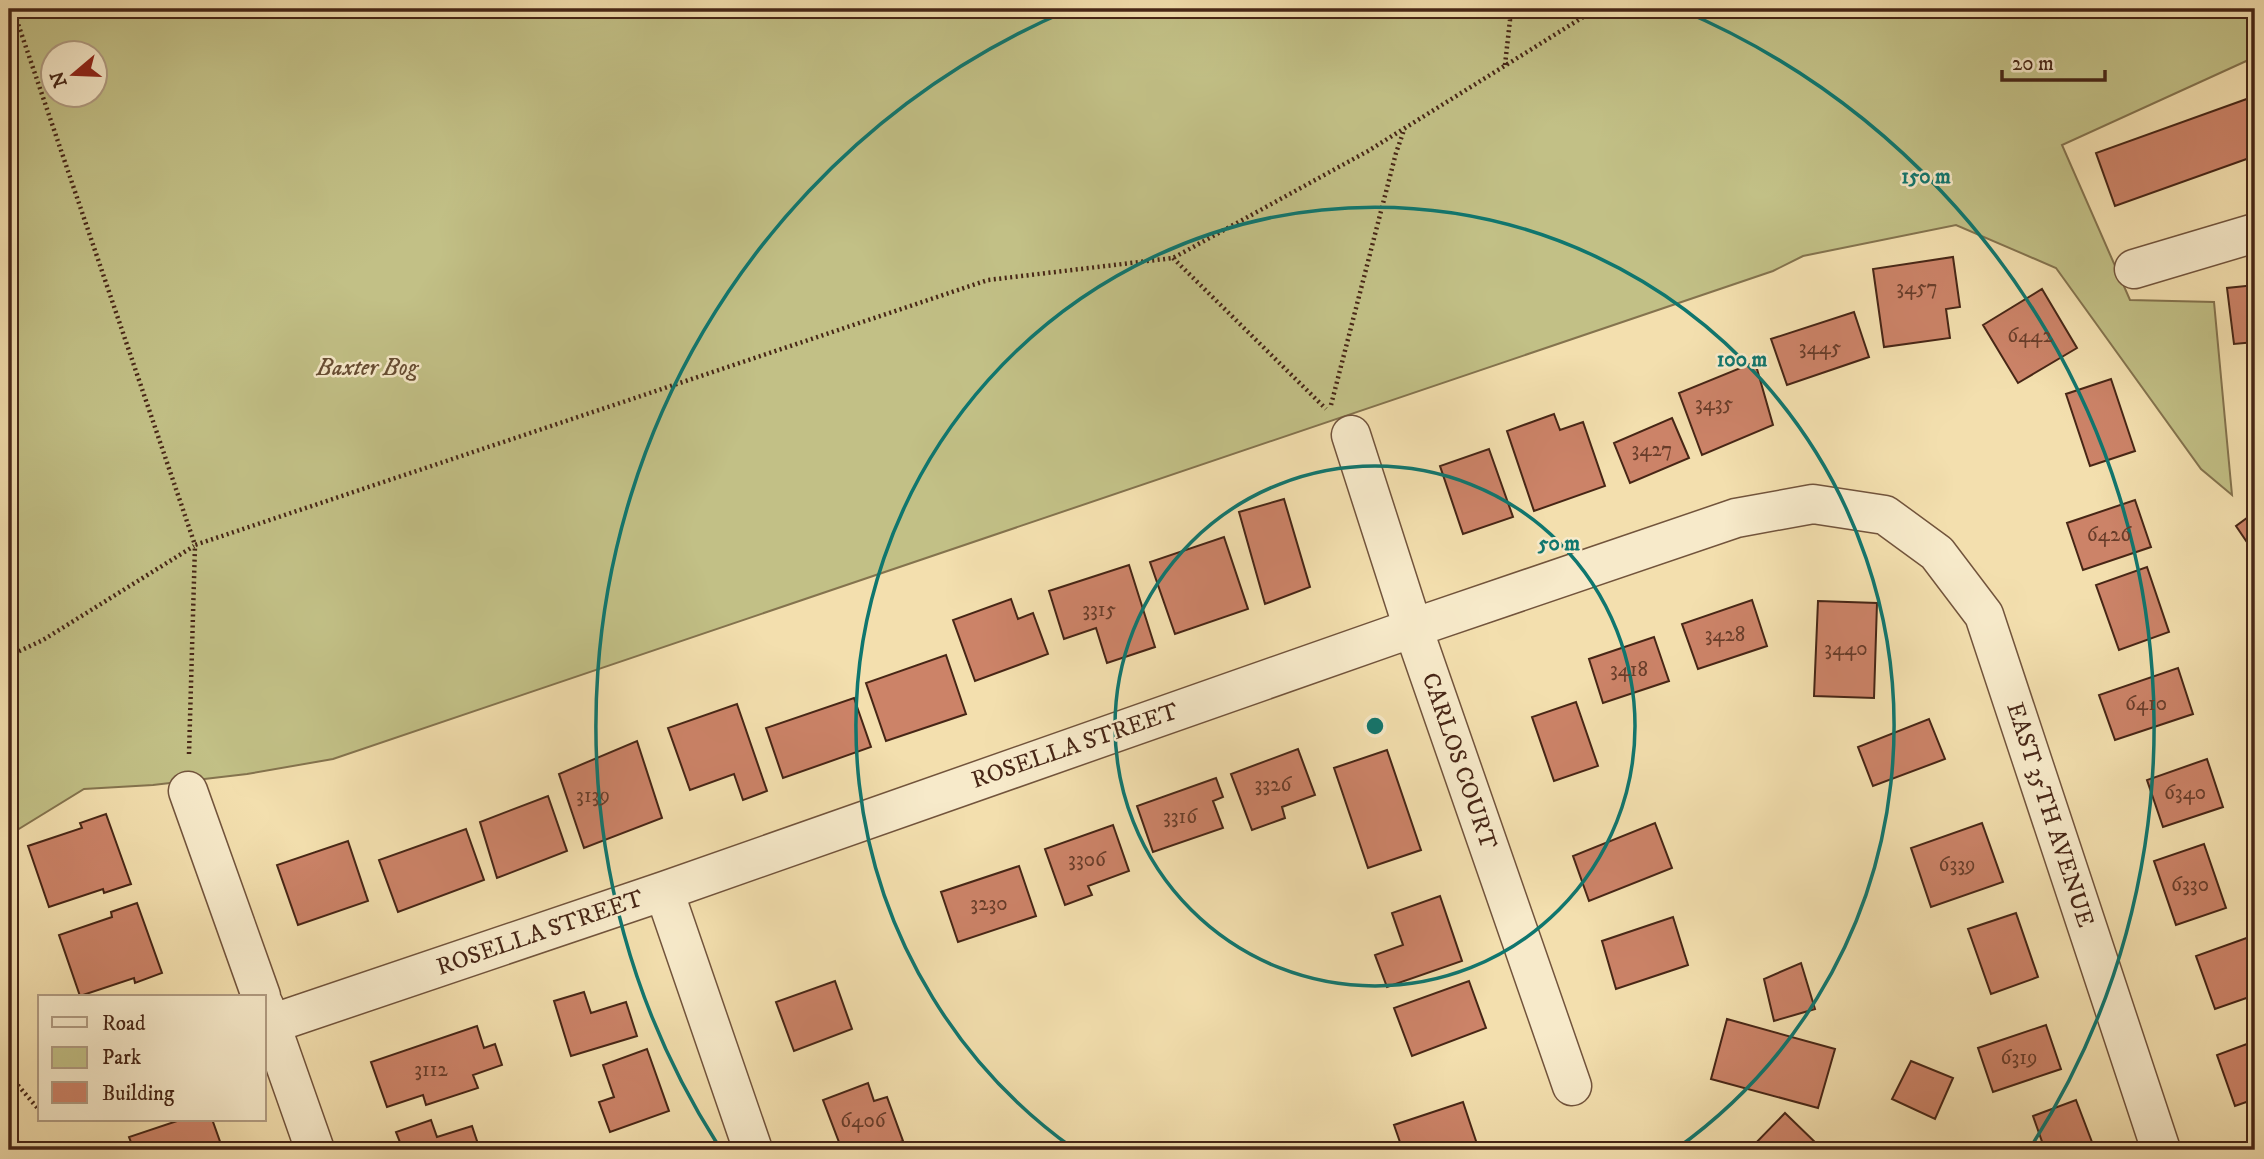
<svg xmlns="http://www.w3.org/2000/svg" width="2264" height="1159" viewBox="0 0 2264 1159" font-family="'IM FELL DW Pica',serif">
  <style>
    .green { fill: #c2c086; stroke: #84734e; stroke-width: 2; fill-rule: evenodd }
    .building { fill: #cc8368; stroke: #472616; stroke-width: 2 }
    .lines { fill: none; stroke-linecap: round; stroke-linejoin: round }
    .street-casing { stroke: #72543c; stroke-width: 41 }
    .path { stroke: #472616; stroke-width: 4.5; stroke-dasharray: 2 3.5; stroke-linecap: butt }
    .street { stroke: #f7eaca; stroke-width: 38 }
    .ring { fill: none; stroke: #0f766e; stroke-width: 3.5 }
    .labels { text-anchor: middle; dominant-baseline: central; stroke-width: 5; stroke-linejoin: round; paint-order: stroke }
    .number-label { font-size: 21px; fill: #683d2a }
    .park-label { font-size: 24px; font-style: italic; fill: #664c32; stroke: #f7eaca }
    .street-label { font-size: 24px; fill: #472616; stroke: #f7eaca }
    .centre { fill: #0f766e; stroke: #f7eaca; stroke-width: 3.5 }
    .ring-label { font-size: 21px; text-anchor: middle; font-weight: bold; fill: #0f766e; stroke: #f7eaca; stroke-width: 5; stroke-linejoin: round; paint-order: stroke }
  </style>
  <rect width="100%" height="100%" fill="#f3dfae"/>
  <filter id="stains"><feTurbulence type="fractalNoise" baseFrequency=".00286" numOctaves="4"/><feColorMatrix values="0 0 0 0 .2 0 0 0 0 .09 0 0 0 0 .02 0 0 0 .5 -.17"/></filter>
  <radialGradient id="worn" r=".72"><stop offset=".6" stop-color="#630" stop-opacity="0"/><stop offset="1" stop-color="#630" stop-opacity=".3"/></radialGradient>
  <path class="green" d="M9,9H2255V57L2062,145L2130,300L2214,302L2232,495L2201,469L2056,268L1956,225L1803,256L1773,271L333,759L247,774L153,785L84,789L9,835ZM52,52H94V94H52Z"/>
  <path class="building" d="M2255,96V156L2115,206L2096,153Z
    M1953,257L1960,307L1946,309L1950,338L1884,347L1873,269Z
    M2255,285V342L2234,344L2227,288Z
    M2042,289L2077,348L2018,383L1983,325Z
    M1854,312L1869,357L1787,385L1771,339Z
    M1755,362L1773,425L1702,455L1679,393Z
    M2111,379L2135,451L2090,466L2066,394Z
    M1554,414L1560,430L1583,422L1605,486L1534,511L1507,431Z
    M1672,418L1689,458L1630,483L1614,443Z
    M1489,449L1513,517L1463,534L1440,466Z
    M1284,499L1310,587L1265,604L1239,512Z
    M2135,500L2151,547L2083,570L2067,523Z
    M2255,512V554L2236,526Z
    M1224,537L1248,609L1175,634L1150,562Z
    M1129,565L1155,647L1107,663L1096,628L1064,639L1049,591Z
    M2147,567L2169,632L2119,650L2096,585Z
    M1011,599L1018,619L1033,613L1048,654L975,681L953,620Z
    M1752,600L1767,646L1698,669L1682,624Z
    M1818,601L1877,603L1874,698L1814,696Z
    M1654,637L1669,681L1603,703L1589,659Z
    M946,655L966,714L886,741L866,683Z
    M2178,668L2193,714L2115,740L2099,695Z
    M854,698L871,747L783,778L766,728Z
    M1576,702L1598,766L1554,781L1532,717Z
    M737,704L767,791L743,800L734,774L690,790L668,728Z
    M1929,719L1945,759L1873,786L1858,747Z
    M637,741L662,818L584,848L559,774Z
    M1298,749L1315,795L1282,807L1285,818L1252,830L1231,774Z
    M1387,750L1421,850L1368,868L1334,768Z
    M2207,759L2223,807L2163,827L2147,780Z
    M1216,778L1223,797L1213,801L1223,828L1153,852L1137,806Z
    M548,796L567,851L497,878L480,822Z
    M106,814L131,884L104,893L103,889L49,907L28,846L82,828L80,823Z
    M1655,823L1672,868L1589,901L1573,856Z
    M1982,823L2003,882L1931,907L1911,848Z
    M1113,825L1129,871L1088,886L1092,895L1065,905L1045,849Z
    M466,829L484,880L398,912L379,860Z
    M348,841L368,901L298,925L277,865Z
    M2204,844L2226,908L2176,925L2154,861Z
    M1019,866L1036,916L958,942L941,892Z
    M1440,896L1462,961L1387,987L1375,955L1403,945L1392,913Z
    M137,903L162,973L135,983L134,978L80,996L59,935L112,917L111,912Z
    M2016,913L2038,977L1991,994L1968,929Z
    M1673,917L1688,965L1616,989L1602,941Z
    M2255,935V995L2215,1009L2196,956Z
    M1801,963L1815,1009L1774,1021L1764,979Z
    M835,981L852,1029L794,1051L776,1002Z
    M1469,981L1486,1028L1412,1056L1394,1008Z
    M584,992L591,1013L626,1002L637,1036L571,1056L554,1001Z
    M1727,1019L1835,1049L1818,1108L1711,1079Z
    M2046,1025L2061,1069L1993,1092L1978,1048Z
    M477,1026L484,1048L495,1044L502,1065L473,1075L478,1088L426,1105L423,1095L387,1107L371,1062Z
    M2255,1041V1099L2235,1106L2217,1055Z
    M647,1049L669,1111L610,1132L599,1102L614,1097L603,1065Z
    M1911,1061L1953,1078L1935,1119L1892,1099Z
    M868,1083L874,1101L887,1097L903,1141L877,1150H842L823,1100Z
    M2076,1100L2095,1150H2045L2033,1116Z
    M1463,1102L1479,1150H1394L1402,1148L1394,1125Z
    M1785,1113L1819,1146L1815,1150H1749Z
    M183,1119H212L223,1150H134L129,1137Z
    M431,1120L437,1137L472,1126L480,1150H403L396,1132Z
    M9,1136L21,1143L18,1150H9Z"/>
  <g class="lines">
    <defs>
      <path id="street" d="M2134,269L2255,233
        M1351,435L1413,628L1572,1086
        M188,791L261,996
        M664,891L753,1150
        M264,1005L315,1150
        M271,1024L664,891L1413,628L1736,518L1813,504L1885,515L1937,553L1984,615L2161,1150"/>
    </defs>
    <use href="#street" class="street-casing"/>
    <path class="path" d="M13,9L195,545L988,280L1173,258L1368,151L1596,9
      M1505,65L1510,20L1508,9
      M1173,258L1326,409
      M1331,405L1396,153L1404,130
      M9,656L43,640L194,546
      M189,754L195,545
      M9,1079L16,1083L40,1111
      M2253,1150H2255"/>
    <use href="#street" class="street"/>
  </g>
  <g class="ring">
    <circle cx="1375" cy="726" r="260"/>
    <path d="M1074 1149A519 519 0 1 1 1676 1149"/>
    <path d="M718 1145A779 779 0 0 1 1071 9M1679 9A779 779 0 0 1 2032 1145"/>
  </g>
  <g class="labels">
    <g class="number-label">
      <text x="1917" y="288">3457</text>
      <text x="2030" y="336">6442</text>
      <text x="1820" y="348">3445</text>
      <text x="1714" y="404">3435</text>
      <text x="1652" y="450">3427</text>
      <text x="2109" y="535">6426</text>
      <text x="1099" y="610">3315</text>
      <text x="1725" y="635">3428</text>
      <text x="1846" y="649">3440</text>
      <text x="1629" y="670">3418</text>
      <text x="2146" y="704">6410</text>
      <text x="1273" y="785">3326</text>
      <text x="2185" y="793">6340</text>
      <text x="593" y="796">3139</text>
      <text x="1180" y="817">3316</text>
      <text x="1087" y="860">3306</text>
      <text x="1957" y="865">6339</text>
      <text x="2190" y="885">6330</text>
      <text x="989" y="904">3230</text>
      <text x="2019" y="1058">6319</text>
      <text x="431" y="1070">3112</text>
      <text x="863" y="1121">6406</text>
    </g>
    <g class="park-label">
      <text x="367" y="368">Baxter Bog</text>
    </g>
    <g class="street-label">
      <text transform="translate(1075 746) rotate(-19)">ROSELLA STREET</text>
      <text transform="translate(1459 761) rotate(71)">CARLOS COURT</text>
      <text transform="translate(2050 815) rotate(72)">EAST 35TH AVENUE</text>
      <text transform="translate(540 933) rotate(-19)">ROSELLA STREET</text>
    </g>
  </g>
  <circle cx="1375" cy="726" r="10" class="centre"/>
  <g class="ring-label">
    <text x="1926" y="183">150 m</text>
    <text x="1742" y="366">100 m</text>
    <text x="1559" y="550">50 m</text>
  </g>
  <rect width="2264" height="1159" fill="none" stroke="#f3dfae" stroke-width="35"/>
  <rect x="10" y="10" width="2243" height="1138" fill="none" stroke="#472616" stroke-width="3.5"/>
  <rect x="18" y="18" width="2229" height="1124" fill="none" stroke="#472616" stroke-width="2"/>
  <rect x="38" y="995" width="228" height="126" fill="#f7eaca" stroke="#b19c82" stroke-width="2"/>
  <rect x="52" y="1017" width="35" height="10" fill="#f7eaca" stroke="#b19c82" stroke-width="2"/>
  <text x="102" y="1030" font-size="21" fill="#472616">Road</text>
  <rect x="52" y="1047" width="35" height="21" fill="#c2c086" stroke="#b19c82" stroke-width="2"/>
  <text x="102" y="1064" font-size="21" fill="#472616">Park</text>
  <rect x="52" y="1082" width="35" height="21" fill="#cc8368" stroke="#b19c82" stroke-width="2"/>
  <text x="102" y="1100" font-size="21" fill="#472616">Building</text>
  <g transform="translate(74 74) rotate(251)"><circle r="33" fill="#f7eaca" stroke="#b19c82" stroke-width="2"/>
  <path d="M0-5L12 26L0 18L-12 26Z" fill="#8f2418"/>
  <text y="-10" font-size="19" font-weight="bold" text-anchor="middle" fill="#472616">N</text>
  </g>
  <path d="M2002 70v10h103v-10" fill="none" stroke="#472616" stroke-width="3.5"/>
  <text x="2012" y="70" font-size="21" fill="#472616" stroke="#f7eaca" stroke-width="5" paint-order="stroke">20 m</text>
  <rect width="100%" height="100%" filter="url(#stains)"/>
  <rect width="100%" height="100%" fill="url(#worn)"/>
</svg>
